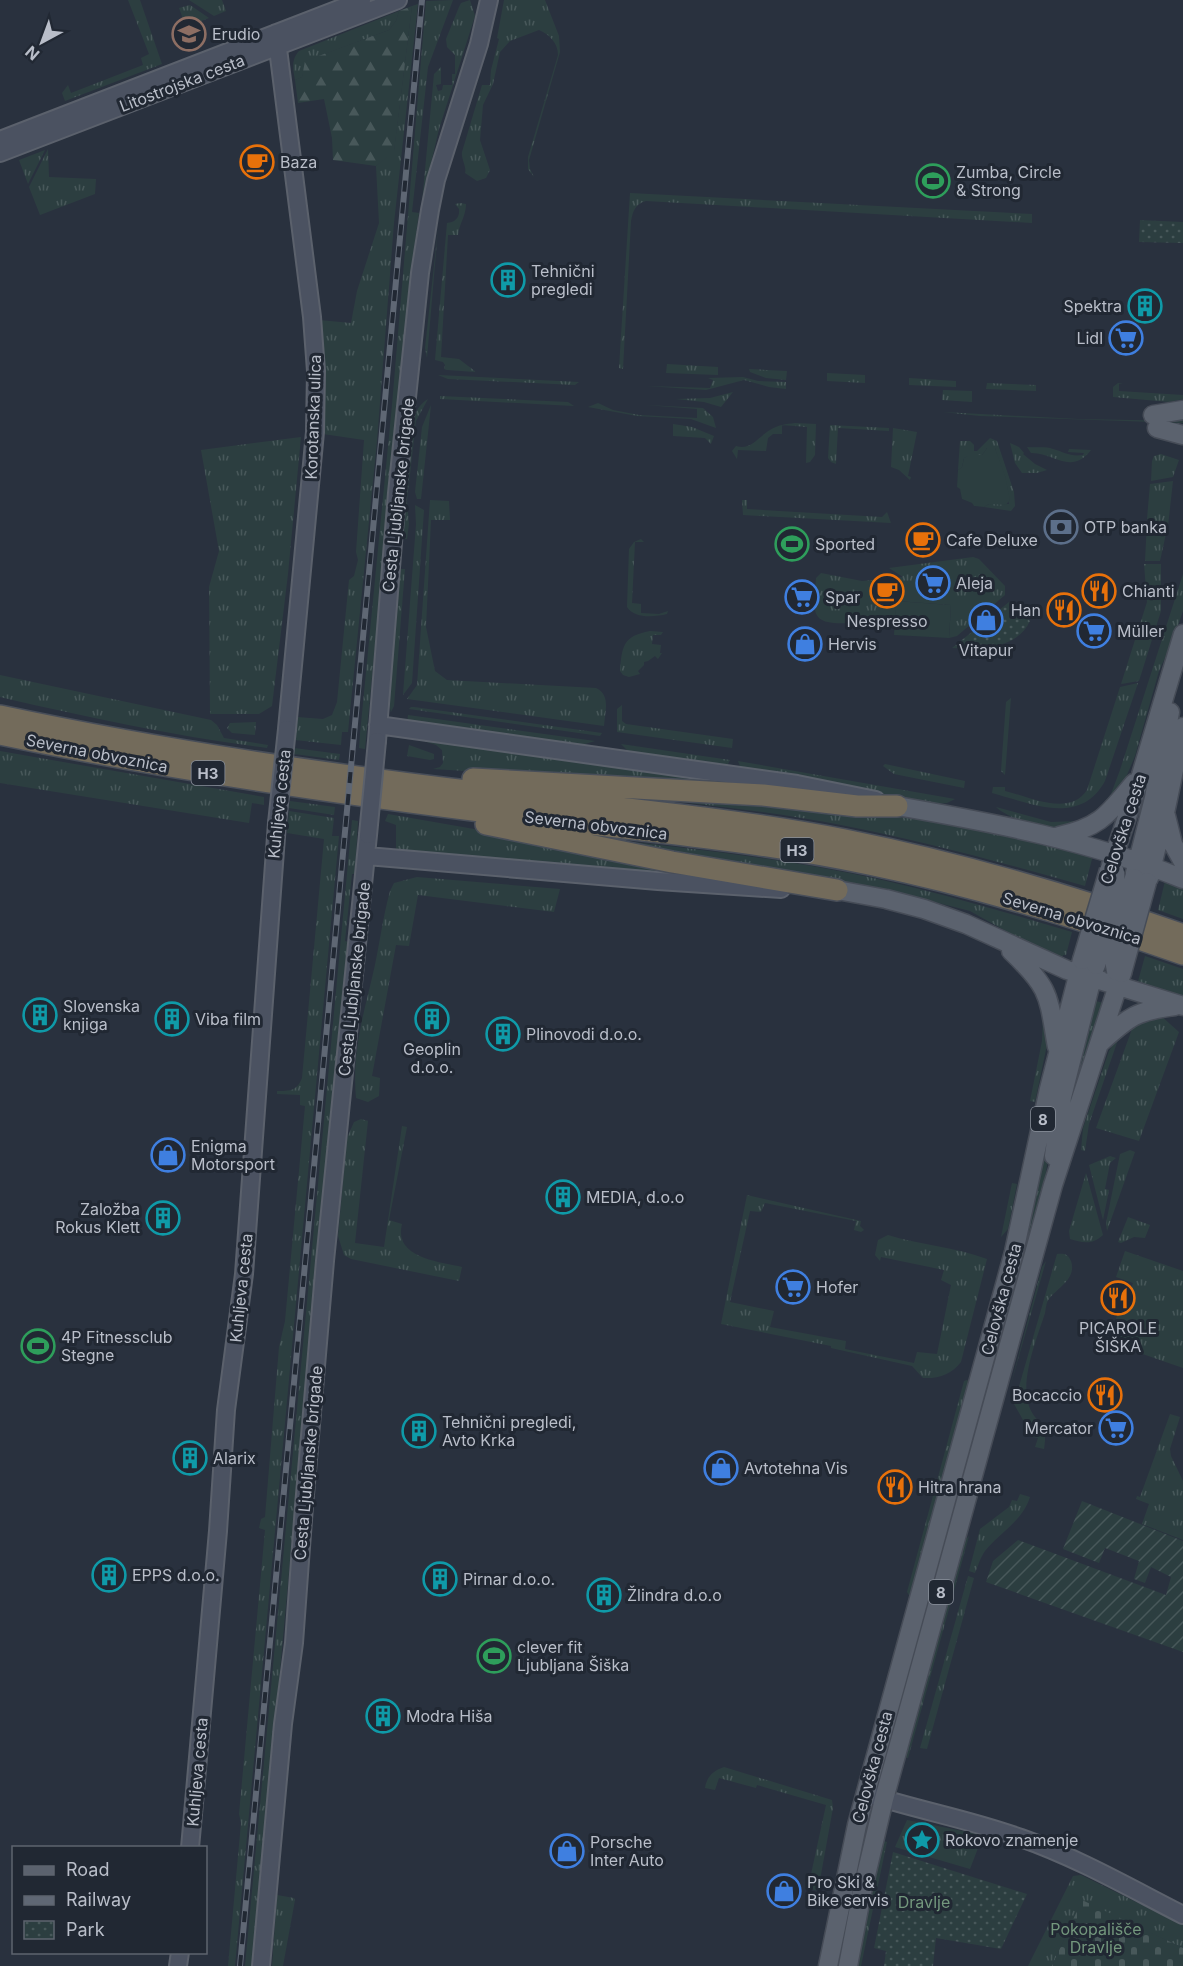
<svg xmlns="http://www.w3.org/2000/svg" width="1183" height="1966" viewBox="0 0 1183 1966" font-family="Inter,sans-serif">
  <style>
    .grass { fill: url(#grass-tufts) }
    .forest { fill: url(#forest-firs) }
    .cemetery { fill: url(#cemetery-stones) }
    .park { fill: url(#park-dots) }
    .garden { fill: url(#garden-furrows) }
    .pitch { fill: #2c3e40 }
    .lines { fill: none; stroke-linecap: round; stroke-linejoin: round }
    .secondary-casing { stroke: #5b616c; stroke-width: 20 }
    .primary-casing { stroke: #464c57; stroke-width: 21 }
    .highway-casing { stroke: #484e59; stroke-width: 24 }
    .secondary { stroke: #4b5261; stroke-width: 16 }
    .primary { stroke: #5b626e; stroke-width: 18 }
    .highway { stroke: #736b5b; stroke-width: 21 }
    .rail-casing { stroke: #5f6774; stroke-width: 6 }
    .rail { stroke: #212833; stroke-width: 4; stroke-dasharray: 11; stroke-linecap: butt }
    .secondary-bridge-casing { stroke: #5b616c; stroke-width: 20; stroke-linecap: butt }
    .primary-bridge-casing { stroke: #464c57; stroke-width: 21; stroke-linecap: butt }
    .secondary-bridge { stroke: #4b5261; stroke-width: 16 }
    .primary-bridge { stroke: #5b626e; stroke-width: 18 }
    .labels { text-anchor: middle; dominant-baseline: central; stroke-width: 6; stroke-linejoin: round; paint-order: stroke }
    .shield { fill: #212833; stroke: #8b919c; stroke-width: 1.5 }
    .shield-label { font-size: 15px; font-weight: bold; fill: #b9bec9 }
    .poi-label { font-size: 16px; fill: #b9bec9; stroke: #212833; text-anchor: start }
    .street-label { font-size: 16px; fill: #b9bec9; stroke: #212833 }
    .park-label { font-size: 16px; fill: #73977d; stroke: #212833 }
  </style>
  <defs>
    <pattern id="grass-tufts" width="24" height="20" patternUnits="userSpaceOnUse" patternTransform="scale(1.5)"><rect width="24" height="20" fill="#2c3e40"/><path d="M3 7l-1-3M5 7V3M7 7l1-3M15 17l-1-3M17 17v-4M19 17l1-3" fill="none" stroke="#48585a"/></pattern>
    <pattern id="forest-firs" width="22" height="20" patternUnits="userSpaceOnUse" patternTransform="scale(1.5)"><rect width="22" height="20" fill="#2c3e40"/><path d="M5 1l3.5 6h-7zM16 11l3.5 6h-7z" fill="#48585a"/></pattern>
    <pattern id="cemetery-stones" width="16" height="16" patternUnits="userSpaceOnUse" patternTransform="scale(1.5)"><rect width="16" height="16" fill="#2c3e40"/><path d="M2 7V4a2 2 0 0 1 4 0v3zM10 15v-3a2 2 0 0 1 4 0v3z" fill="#48585a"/></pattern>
    <pattern id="park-dots" width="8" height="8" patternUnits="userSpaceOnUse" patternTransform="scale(1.5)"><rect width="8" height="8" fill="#2c3e40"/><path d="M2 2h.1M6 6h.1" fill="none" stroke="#48585a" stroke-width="1.8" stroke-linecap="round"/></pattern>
    <pattern id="garden-furrows" width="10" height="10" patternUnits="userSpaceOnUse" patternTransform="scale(1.5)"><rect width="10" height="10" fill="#2c3e40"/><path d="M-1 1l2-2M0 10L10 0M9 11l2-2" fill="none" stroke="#48585a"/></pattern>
  </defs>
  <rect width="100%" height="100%" fill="#29313e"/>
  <path class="grass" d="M128,0H140L162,64L65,101L62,93L68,85L71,93L143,65L141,58L149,54Z
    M189,0H222L226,11L214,16Z
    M453,0L428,67L412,212L419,213L413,257L365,749L359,748L360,734L392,405L426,1Z
    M470,0L475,16L439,129L422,202L434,74L441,67V84L436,85L438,91L442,90L443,85H452V74H455V55L447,47L446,39L459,7L461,3Z
    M504,0H545L559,36L560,52L529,160L530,169L534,177L528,169V157L558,55C558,43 550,35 539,30L510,41L500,52L493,84L483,105L480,140L490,170L486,178L477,181L465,173C467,167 461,159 462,152L482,85H490L491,70L499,39L497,38Z
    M418,4L394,223L377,441L348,732H342L341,745L295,740L297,717L323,719L332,715L337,702L349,580L354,576L358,560L356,552L364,440L323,434L319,320L351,323L357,291L379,223L376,166L394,151L412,6Z
    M190,5L209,18L186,27L179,8Z
    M399,11L396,21L389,30L306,61L302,77L295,80C293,69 291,60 299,51Z
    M48,149L49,177L96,179L95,194L40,215L29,187Z
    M45,150L28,184L19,160Z
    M630,193L1032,214V223L646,201C635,204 633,211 631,221L623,369L619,368Z
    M460,203L466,204C466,216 459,224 458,235H448L441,357L459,359L476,372L447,370L444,369L445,365L443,362L435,360L447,223C455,222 460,218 459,209L455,204Z
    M438,229L427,358L425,348Z
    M667,364L718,367V375L666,373Z
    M749,369L787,371L786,380L766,378L750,372Z
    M827,373L865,375V383L827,381Z
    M438,375L579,382L575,385L448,379Z
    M743,377L758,381L786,382V389L769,387L744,380L706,390L647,386L710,388L713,380L708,378Z
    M909,378L956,381V387L909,385Z
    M987,383L1036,385V391L986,389Z
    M1118,383L1123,384H1119V391L1183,395V399L1169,402L1113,397V387Z
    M943,390L972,391V402L942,400Z
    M733,392L721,407L704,402L676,399L710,398Z
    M440,396L568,402L574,406L440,399Z
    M428,399L416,421L407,501L409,524L407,539H403C400,513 406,436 416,413C418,407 423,402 428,399Z
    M598,403L613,410L639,415L697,418V409L646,405L703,408L713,417L716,428L691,419L637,416L588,407Z
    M431,405L421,499H417L415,492L422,427Z
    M943,412L1078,419L1183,421V423L980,416Z
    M795,423L816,424L815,455L810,462L806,463L807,427L782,425V434H773L768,438L766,451L738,450L737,459L732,451L736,446C751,451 759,436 770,430C778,425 786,424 795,423Z
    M673,424L692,427L714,436L711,444L705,438L673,436Z
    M830,425L889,428V431L838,428L836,464L831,462L828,458Z
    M893,428L917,432L908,476L911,477L910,480L899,470L891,467Z
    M301,437L288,574L272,706L259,714H210L209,587L219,551L201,450Z
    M990,438L997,441L1014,492L1015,506L1011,511L984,507L989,504H1009L995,448H987L982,455L964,458L962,467L958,470L960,441H970L974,445V451H977Z
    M1010,443L1019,447L1024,453L1023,454L1035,464L1047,470L1037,473H1022L1015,463Z
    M1027,447C1035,448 1045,446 1053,449C1064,452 1070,457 1083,455L1084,453L1068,452L1069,449L1091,450C1071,476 1053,452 1031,453Z
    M1161,454L1179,460L1173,477L1151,481L1152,461L1154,456Z
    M1173,481L1168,526L1147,519L1150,484Z
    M430,500L449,501L450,520H431L426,627L435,671L447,680L596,688C611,695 605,712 604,726L407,699L417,685Z
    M742,500H747V509L882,517L887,512L891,523L743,515Z
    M415,505L424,510L412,683L403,695L416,524Z
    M1147,523L1167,529L1160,561H1145Z
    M641,539L644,542H635L632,603L641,604V613L659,614L668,611L667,614C654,617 635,619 627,607L629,549L634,542Z
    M973,557L979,559L1005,586V595L957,636L949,638L951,605L897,601L895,617H852L850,623C808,625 814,613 816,578L821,573L862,581L903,577L889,568Z
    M1144,564H1161V611L1139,681L1121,684L1147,602Z
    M401,569H405L394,706L391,712L388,701L394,601Z
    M1183,574V611L1173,640L1159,671L1135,756L1118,796L1096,813L1111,794L1120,770Z
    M650,631L663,632L661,635H653L652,644L661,645L660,653H662L658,659L655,656L648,661L644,662V665L638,671L640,674L629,677L623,675L620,671C622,646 623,636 650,631Z
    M0,675L211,720L217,725L224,738L268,745L267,748C179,737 91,718 4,698L0,697Z
    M1138,683L1105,781C1080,827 1030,803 992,793L993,787H1005V791C1030,797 1069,817 1087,790L1120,687Z
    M1011,698L1005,775L1001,771L1006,702Z
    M622,705V721L626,724L733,739L732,748L617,732V709Z
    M411,707H414L602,733L600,736L409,709Z
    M408,715L595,741L578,746L407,723Z
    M256,722L255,735L232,733L227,728L230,723Z
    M414,738L814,793L433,769L440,767L443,763L442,750L436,745Z
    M621,744L730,760L727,766L630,753Z
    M409,745L434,754V759L430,760L407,756Z
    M294,748L340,754L339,760L294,754Z
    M0,751L264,797V805L252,803L249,823L0,783Z
    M738,761L955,799L947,803L936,804L741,769Z
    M885,764L965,781L964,788L894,774L883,766Z
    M623,795L844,810L970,826L1093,855L1085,886C1004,863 923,841 841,825C769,811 696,804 623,795Z
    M290,801L335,807L334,815L289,808Z
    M996,807L1051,822L1078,821C1071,824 1062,829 1055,829C1041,829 1006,817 996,807Z
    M289,811L334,818L332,836H339L235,1966H228L241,1823L239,1814L265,1530L259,1528L261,1519L265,1517L279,1347L285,1321L305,1106L300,1105V1095L277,1094V1091C290,1091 297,1091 302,1078L324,839L287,833Z
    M388,814L526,838L741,881L396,851V825L385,821Z
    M352,820L358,821L355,874H352L345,941L349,942L343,1003H341L253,1966H245Z
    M585,837C683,847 782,858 878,879C944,894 1008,913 1072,932L1066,955H1063L1062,958L1031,945L970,911L884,889Z
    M417,877L560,889L554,912L418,895L409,946L396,945L372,1076L380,1078L379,1096L368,1102L356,1098C352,1056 362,1019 372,978C379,950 382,920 390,891L394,883Z
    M1165,881L1183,889V919L1158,910Z
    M1145,956L1183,969V998L1137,985Z
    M1093,1000L1106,1004L1066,1121Z
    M1043,1015L1048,1040L1035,1102L1030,1101L1042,1041Z
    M1160,1015L1179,1032L1139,1141L1096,1128L1132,1029L1136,1024Z
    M1121,1031L1089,1124L1085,1151L1081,1150L1083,1128L1109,1051Z
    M1054,1100L1057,1101L1044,1185L888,1753L917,1645L932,1573Z
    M361,1119L368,1121L355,1243L384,1247L402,1126L407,1127L389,1220L402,1224C393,1258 440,1262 462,1267L459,1281L351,1259L344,1255L338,1236L347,1138L354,1122Z
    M1130,1150L1135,1152L1107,1231L1106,1223L1120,1154Z
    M1110,1156L1116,1158L1110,1163L1105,1189L1109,1190L1103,1220L1089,1165Z
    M1086,1173L1103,1235C1092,1245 1083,1243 1070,1239L1069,1231Z
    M1012,1183L1017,1184L1008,1229L1001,1237Z
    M747,1195L861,1221L860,1226L864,1230L861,1232L854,1230L856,1221L765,1203L761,1212L750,1211L730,1302L774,1311L770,1327L846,1341L845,1349L914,1363L917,1352L937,1354L951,1285L941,1280L944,1270L881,1257L880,1261L875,1255L878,1240L888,1235C920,1245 955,1247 987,1259L961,1362C952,1374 938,1379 923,1378L912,1366L831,1348V1346L721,1324Z
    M1128,1217L1150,1225L1145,1238L1134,1237L1121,1243L1118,1242Z
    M1125,1251L1183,1271V1368L1108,1342L1118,1313L1122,1314L1133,1283L1116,1277Z
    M1057,1254C1064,1253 1068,1254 1071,1261C1077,1279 1057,1288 1049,1299C1046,1302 1046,1309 1045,1313C1037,1338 1021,1377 1028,1403C1035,1427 1049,1418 1044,1449L1035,1447L1038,1438L1032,1437L1031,1426L1027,1427L1014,1404Z
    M1046,1261L1009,1391L1042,1267Z
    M967,1380L969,1381L911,1596L909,1595L907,1592L964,1381Z
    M1170,1414L1180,1417L1170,1449L1171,1456L1183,1481V1540L1142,1524L1149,1504L1136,1499L1137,1496L1140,1497Z
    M1020,1494L1030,1497C1022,1522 1000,1532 985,1551C980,1558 978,1566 975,1573L969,1571L980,1529L1009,1507L1012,1500L1017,1501Z
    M969,1536L908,1758L902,1757L964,1541Z
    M968,1576L974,1578L927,1749L920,1748Z
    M724,1767L832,1800L833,1808L818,1891L808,1888L826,1805L757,1785L756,1788L719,1778L715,1790L705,1788C707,1776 713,1771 724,1767Z
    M907,1820L983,1835L970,1869L895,1847Z
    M880,1840L887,1842L861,1966H854Z
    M1081,1875L1183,1925V1948L1082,1901L1052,1966H1028L1073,1876Z
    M277,1895L294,1898L295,1900L283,1966H272Z"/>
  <path class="forest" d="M412,6L394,152L376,166L333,160L332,138L324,99L298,103L295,80L302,77L305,61L389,30L396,21L399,11Z"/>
  <path class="cemetery" d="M1082,1900L1183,1948V1966H1052Z"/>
  <path class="park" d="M1140,220L1183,222V243L1139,242Z
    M1009,602L1030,621C1017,650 978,649 952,648Z
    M893,1852L1027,1894L1001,1949L936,1938L933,1966H884L886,1951L874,1948Z"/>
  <path class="garden" d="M1082,1501L1183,1541V1652L986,1582L993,1561L1018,1540L1166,1595L1171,1577L1151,1567L1145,1583L1134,1579L1139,1561L1105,1548L1099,1563L1063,1549Z"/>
  <path class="pitch" d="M987,448H995L1005,476L1010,500L1006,505L989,504L984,507L974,506L972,503L962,499L960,489L957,487L958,470L962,467L964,458L970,455H982Z
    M896,601L951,605L949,638L894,635Z"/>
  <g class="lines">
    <defs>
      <path id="secondary" d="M276,33L312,317L316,371L315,432L287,729
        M0,140L362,0
        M0,153L398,0
        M378,725L797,784L876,800
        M377,741L397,493L420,273L430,210L436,180L479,44L489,0
        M367,856L658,881L781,889
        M871,1795C921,1811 972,1820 1021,1838C1078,1858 1130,1888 1183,1915
        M190,1848L218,1531L226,1410L244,1274L277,823
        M178,1966L180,1952
        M261,1966L283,1724L294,1643L304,1506L325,1261L368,835"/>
      <path id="primary" d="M1153,415L1183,410
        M1157,428L1183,435
        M897,806C995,823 1091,841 1183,879
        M1166,816L1173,844L1183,862
        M1059,836C1101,827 1108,814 1134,783
        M1111,865L1141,775L1183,634
        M1135,873L1154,798L1170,712
        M1149,878L1165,813L1183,727
        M837,890L886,899L924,909L966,924L1067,970L1183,1006
        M1011,951C1051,989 1048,995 1057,1047
        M1100,1043C1129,1017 1135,1011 1175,1006
        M1054,1156L1062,1097L1095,966
        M828,1966L857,1825L1014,1252L1049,1089L1082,960
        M848,1966L862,1892L884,1799L1053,1185L1122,973"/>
      <path id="highway" d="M0,716C160,750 322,774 484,793C605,807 726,817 845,840C960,863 1073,896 1183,935
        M0,734C172,770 346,795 521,816C637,830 754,840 869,864C976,886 1080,918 1183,954
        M473,779L763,795L857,806H897
        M486,824L672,862L837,890"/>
    </defs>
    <use href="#secondary" class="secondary-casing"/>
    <use href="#primary" class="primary-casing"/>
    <use href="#highway" class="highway-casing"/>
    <use href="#secondary" class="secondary"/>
    <use href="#primary" class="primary"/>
    <use href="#highway" class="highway"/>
    <defs>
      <path id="rail" d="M240,1966L422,0"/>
    </defs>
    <use href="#rail" class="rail-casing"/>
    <use href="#rail" class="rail"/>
    <defs>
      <path id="secondary-bridge" d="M277,823L287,729
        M368,835L377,741"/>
      <path id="primary-bridge" d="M1082,960L1109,870
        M1096,965L1116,892L1115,872
        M1116,971C1109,945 1127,904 1134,878
        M1122,973L1147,882"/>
    </defs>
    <use href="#secondary-bridge" class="secondary-bridge-casing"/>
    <use href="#primary-bridge" class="primary-bridge-casing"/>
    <use href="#secondary-bridge" class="secondary-bridge"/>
    <use href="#primary-bridge" class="primary-bridge"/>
  </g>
  <defs>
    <symbol id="school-ring" viewBox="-11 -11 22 22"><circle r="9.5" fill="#212833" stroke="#8d6e63" stroke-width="1.5"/><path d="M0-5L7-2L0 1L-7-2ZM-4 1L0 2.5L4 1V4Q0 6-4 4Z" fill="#8d6e63"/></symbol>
    <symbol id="cafe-ring" viewBox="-11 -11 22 22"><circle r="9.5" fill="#212833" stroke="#e8710a" stroke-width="1.5"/><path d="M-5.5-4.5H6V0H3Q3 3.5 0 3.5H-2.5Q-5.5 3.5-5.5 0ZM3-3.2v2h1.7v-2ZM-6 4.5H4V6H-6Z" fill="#e8710a"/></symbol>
    <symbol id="stadium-ring" viewBox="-11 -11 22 22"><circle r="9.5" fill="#212833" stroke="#2e9e5b" stroke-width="1.5"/><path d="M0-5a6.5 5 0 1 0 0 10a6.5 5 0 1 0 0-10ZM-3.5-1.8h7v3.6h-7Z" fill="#2e9e5b"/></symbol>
    <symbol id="building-ring" viewBox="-11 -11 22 22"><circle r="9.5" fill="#212833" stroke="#0f9aa8" stroke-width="1.5"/><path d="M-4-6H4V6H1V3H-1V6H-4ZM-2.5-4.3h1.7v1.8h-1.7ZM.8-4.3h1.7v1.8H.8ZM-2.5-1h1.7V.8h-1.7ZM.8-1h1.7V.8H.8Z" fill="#0f9aa8"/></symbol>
    <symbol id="supermarket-ring" viewBox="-11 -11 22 22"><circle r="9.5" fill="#212833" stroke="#3f7fe0" stroke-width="1.5"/><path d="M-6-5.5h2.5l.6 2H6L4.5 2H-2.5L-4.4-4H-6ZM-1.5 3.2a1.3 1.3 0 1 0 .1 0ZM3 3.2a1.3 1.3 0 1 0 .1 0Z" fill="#3f7fe0"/></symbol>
    <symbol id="bank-ring" viewBox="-11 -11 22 22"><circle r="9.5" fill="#212833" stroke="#5c6f8a" stroke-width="1.5"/><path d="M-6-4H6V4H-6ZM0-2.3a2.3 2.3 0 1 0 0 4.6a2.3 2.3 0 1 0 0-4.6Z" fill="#5c6f8a"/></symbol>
    <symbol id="restaurant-ring" viewBox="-11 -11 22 22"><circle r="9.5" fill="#212833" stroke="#e8710a" stroke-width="1.5"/><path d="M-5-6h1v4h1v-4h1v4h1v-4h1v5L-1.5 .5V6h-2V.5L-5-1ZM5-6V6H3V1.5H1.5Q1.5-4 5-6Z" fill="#e8710a"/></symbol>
    <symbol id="shop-ring" viewBox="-11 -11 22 22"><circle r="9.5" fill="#212833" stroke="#3f7fe0" stroke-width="1.5"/><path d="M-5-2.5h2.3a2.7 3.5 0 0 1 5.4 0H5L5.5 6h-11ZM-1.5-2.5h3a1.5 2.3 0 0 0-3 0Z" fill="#3f7fe0"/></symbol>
    <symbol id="sight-ring" viewBox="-11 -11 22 22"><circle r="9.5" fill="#212833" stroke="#0f9aa8" stroke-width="1.5"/><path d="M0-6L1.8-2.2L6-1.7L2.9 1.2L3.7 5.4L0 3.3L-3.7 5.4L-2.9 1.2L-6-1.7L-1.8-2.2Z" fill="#0f9aa8"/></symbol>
  </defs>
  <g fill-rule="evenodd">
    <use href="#school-ring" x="170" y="15" width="38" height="38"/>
    <use href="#cafe-ring" x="238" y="143" width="38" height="38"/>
    <use href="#stadium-ring" x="914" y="162" width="38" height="38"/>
    <use href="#building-ring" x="489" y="261" width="38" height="38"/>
    <use href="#building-ring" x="1126" y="287" width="38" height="38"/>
    <use href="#supermarket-ring" x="1107" y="319" width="38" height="38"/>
    <use href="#bank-ring" x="1042" y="508" width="38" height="38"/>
    <use href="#cafe-ring" x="904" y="521" width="38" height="38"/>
    <use href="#stadium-ring" x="773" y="525" width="38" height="38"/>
    <use href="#supermarket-ring" x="914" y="564" width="38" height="38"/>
    <use href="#cafe-ring" x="868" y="572" width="38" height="38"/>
    <use href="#restaurant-ring" x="1080" y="572" width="38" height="38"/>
    <use href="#supermarket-ring" x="783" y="578" width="38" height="38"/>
    <use href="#restaurant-ring" x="1045" y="591" width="38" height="38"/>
    <use href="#shop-ring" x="967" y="601" width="38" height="38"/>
    <use href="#supermarket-ring" x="1075" y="612" width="38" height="38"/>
    <use href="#shop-ring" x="786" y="625" width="38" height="38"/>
    <use href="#building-ring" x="21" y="996" width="38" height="38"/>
    <use href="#building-ring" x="153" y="1000" width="38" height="38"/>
    <use href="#building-ring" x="413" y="1000" width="38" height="38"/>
    <use href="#building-ring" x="484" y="1015" width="38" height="38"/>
    <use href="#shop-ring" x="149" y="1136" width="38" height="38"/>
    <use href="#building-ring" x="544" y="1178" width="38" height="38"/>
    <use href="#building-ring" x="144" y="1199" width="38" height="38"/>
    <use href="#supermarket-ring" x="774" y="1268" width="38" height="38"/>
    <use href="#restaurant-ring" x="1099" y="1279" width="38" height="38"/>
    <use href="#stadium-ring" x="19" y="1327" width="38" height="38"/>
    <use href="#restaurant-ring" x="1086" y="1376" width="38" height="38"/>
    <use href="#supermarket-ring" x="1097" y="1409" width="38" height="38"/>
    <use href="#building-ring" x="400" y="1412" width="38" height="38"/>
    <use href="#building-ring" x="171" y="1439" width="38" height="38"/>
    <use href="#shop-ring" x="702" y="1449" width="38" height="38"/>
    <use href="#restaurant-ring" x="876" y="1468" width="38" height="38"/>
    <use href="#building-ring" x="90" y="1556" width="38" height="38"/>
    <use href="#building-ring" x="421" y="1560" width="38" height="38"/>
    <use href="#building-ring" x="585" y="1576" width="38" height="38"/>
    <use href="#stadium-ring" x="475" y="1637" width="38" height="38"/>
    <use href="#building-ring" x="364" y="1697" width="38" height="38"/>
    <use href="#sight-ring" x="903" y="1821" width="38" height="38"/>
    <use href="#shop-ring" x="548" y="1832" width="38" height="38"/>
    <use href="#shop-ring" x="765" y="1872" width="38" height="38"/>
  </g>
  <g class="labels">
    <g class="shield">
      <rect x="191.5" y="761" width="33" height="24" rx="4.5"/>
      <rect x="780.5" y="838" width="33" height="24" rx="4.5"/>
      <rect x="1031" y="1107" width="24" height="24" rx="4.5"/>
      <rect x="929" y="1580" width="24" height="24" rx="4.5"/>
    </g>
    <g class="shield-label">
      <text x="208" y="773">H3</text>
      <text x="797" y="850">H3</text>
      <text x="1043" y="1119">8</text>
      <text x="941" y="1592">8</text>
    </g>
    <g class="poi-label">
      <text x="212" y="34">Erudio</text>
      <text x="280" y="162">Baza</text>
      <text x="956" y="172">Zumba, Circle<tspan x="956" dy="18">&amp; Strong</tspan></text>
      <text x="531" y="271">Tehnični<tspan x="531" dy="18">pregledi</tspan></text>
      <text x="1122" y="306" text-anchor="end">Spektra</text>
      <text x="1103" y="338" text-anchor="end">Lidl</text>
      <text x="1084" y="527">OTP banka</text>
      <text x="946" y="540">Cafe Deluxe</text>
      <text x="815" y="544">Sported</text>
      <text x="956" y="583">Aleja</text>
      <text x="1122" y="591">Chianti</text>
      <text x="825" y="597">Spar</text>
      <text x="1041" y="610" text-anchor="end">Han</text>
      <text x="887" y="621" text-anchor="middle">Nespresso</text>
      <text x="1117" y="631">Müller</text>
      <text x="828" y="644">Hervis</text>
      <text x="986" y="650" text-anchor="middle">Vitapur</text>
      <text x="63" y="1006">Slovenska<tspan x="63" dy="18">knjiga</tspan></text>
      <text x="195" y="1019">Viba film</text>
      <text x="526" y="1034">Plinovodi d.o.o.</text>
      <text x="432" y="1049" text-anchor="middle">Geoplin<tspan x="432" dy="18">d.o.o.</tspan></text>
      <text x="191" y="1146">Enigma<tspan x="191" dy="18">Motorsport</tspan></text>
      <text x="586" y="1197">MEDIA, d.o.o</text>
      <text x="140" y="1209" text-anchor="end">Založba<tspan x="140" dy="18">Rokus Klett</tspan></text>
      <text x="816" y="1287">Hofer</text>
      <text x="1118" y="1328" text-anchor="middle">PICAROLE<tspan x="1118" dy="18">ŠIŠKA</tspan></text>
      <text x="61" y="1337">4P Fitnessclub<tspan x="61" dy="18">Stegne</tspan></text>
      <text x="1082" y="1395" text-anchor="end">Bocaccio</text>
      <text x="442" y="1422">Tehnični pregledi,<tspan x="442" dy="18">Avto Krka</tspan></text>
      <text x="1093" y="1428" text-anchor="end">Mercator</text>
      <text x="213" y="1458">Alarix</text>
      <text x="744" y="1468">Avtotehna Vis</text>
      <text x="918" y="1487">Hitra hrana</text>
      <text x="132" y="1575">EPPS d.o.o.</text>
      <text x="463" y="1579">Pirnar d.o.o.</text>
      <text x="627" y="1595">Žlindra d.o.o</text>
      <text x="517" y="1647">clever fit<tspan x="517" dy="18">Ljubljana Šiška</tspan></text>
      <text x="406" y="1716">Modra Hiša</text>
      <text x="945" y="1840">Rokovo znamenje</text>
      <text x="590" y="1842">Porsche<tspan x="590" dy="18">Inter Auto</tspan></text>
      <text x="807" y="1882">Pro Ski &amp;<tspan x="807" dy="18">Bike servis</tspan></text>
    </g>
    <g class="street-label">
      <text transform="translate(182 83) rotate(-21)">Litostrojska cesta</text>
      <text transform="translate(313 417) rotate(-88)">Korotanska ulica</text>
      <text transform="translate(398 495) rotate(-84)">Cesta Ljubljanske brigade</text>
      <text transform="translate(97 753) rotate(11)">Severna obvoznica</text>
      <text transform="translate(279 804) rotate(-84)">Kuhljeva cesta</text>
      <text transform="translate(596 825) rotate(7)">Severna obvoznica</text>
      <text transform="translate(1123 829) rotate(-72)">Celovška cesta</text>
      <text transform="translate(1072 918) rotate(17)">Severna obvoznica</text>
      <text transform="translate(354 979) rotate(-84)">Cesta Ljubljanske brigade</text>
      <text transform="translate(241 1288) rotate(-84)">Kuhljeva cesta</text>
      <text transform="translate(1001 1299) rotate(-75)">Celovška cesta</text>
      <text transform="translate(308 1463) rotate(-85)">Cesta Ljubljanske brigade</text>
      <text transform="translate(872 1767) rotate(-75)">Celovška cesta</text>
      <text transform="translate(197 1772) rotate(-85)">Kuhljeva cesta</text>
    </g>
    <g class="park-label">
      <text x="924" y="1902">Dravlje</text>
      <text x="1096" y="1929">Pokopališče<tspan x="1096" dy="18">Dravlje</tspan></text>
    </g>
  </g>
  <rect x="12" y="1846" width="195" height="108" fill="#212833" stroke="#5e646f" stroke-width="1.5"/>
  <rect x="24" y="1866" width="30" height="9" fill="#5b626e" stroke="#5e646f" stroke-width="1.5"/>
  <text x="66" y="1876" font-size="18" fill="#b9bec9">Road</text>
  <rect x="24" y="1896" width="30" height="9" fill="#5f6774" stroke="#5e646f" stroke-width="1.5"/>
  <text x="66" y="1906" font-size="18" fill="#b9bec9">Railway</text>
  <rect x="24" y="1921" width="30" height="18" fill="url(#park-dots)" stroke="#5e646f" stroke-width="1.5"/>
  <text x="66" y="1936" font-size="18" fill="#b9bec9">Park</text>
  <g transform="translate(42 42) rotate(221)" stroke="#212833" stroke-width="4.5" paint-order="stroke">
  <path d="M0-4.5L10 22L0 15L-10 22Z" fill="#b9bec9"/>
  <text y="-9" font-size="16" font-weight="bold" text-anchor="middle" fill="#b9bec9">N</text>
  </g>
</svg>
